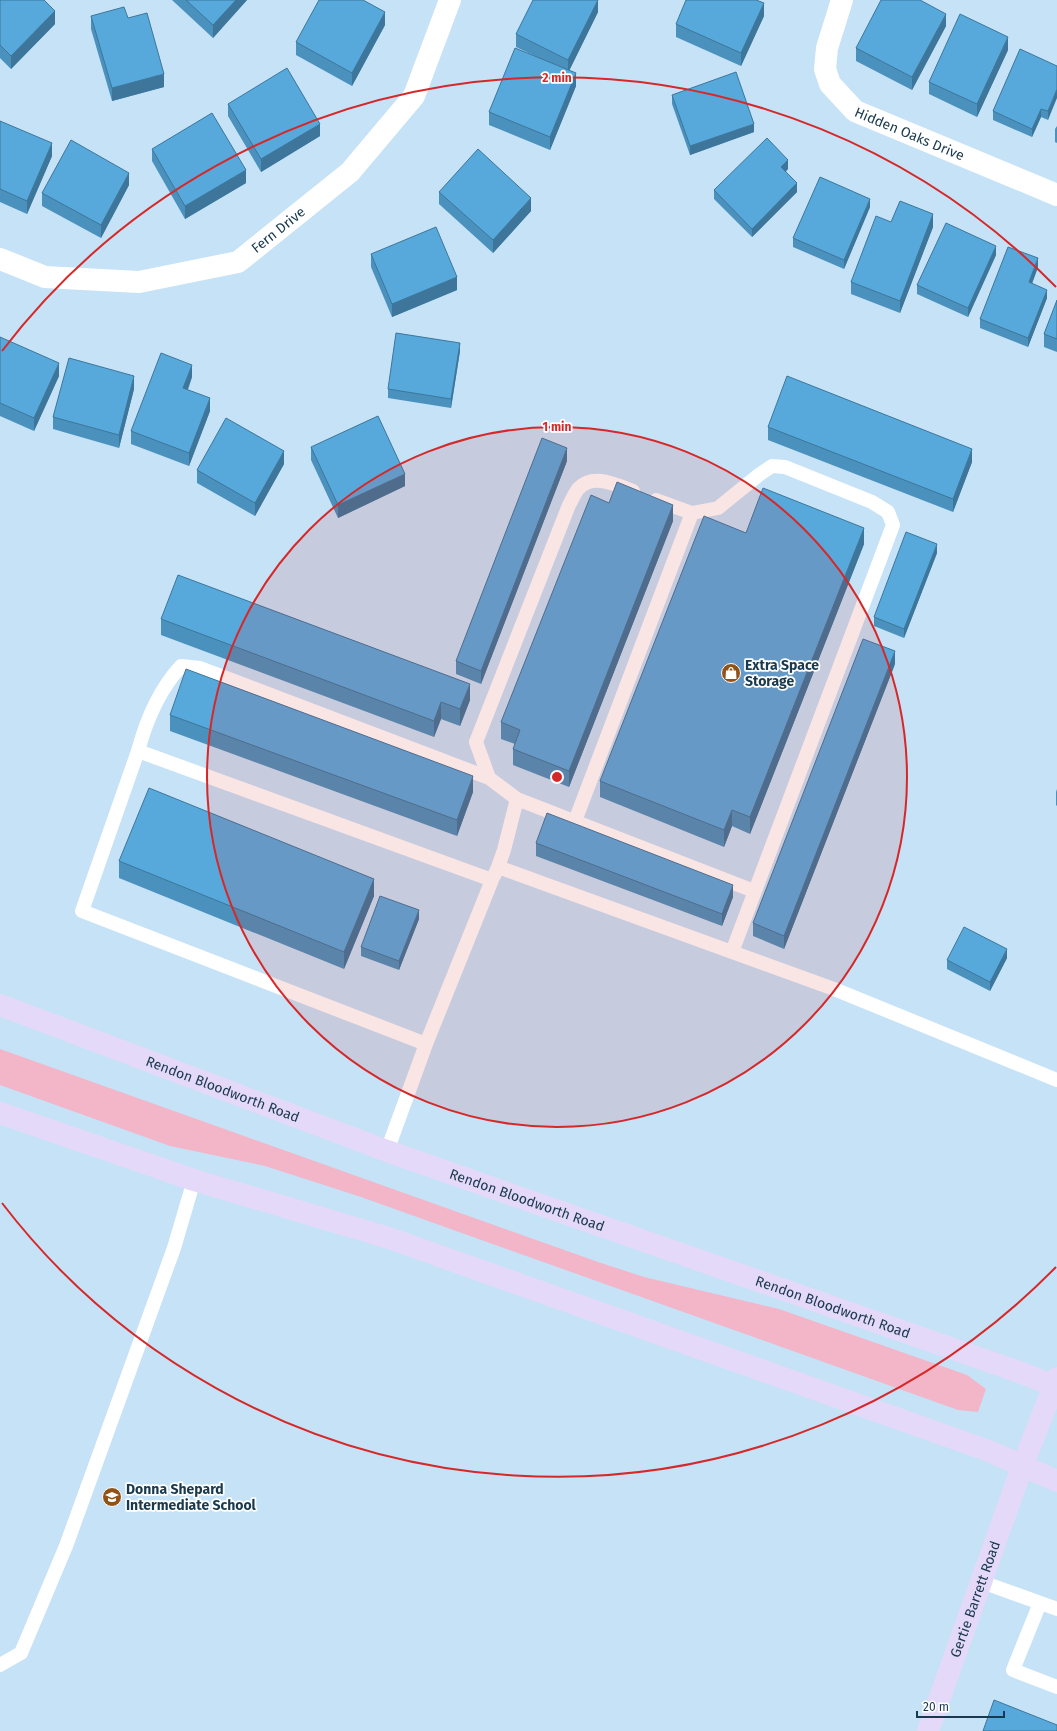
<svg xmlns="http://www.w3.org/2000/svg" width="1057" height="1731" viewBox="0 0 1057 1731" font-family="'Fira Sans',sans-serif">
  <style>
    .green { fill: #f3b6c8 }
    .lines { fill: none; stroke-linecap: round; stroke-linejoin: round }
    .lane { stroke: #fff; stroke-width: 14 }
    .street { stroke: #fff; stroke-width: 22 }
    .secondary { stroke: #e5d9fa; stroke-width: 22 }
    .wall { fill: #4b91bd }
    .shaded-wall { fill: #3d769a }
    .building { fill: #57a9dc; stroke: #3d769a }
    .ring { fill: none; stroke: #d62828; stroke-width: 2 }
    .labels { text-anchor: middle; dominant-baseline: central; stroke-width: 3.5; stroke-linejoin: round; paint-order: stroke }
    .street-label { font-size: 14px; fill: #18394e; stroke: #fff }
    .poi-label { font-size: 14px; font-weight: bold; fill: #18394e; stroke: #fff; text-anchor: start }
    .centre { fill: #d62828; stroke: #fff; stroke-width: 2 }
    .ring-label { font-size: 12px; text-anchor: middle; font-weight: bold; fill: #d62828; stroke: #fff; stroke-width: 3.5; stroke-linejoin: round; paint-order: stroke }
  </style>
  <rect width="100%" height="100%" fill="#c5e2f7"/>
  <path class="green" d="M0,1049L598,1262L644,1277L779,1309L967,1375L986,1389L978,1412L958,1410L361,1197L265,1166L170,1146L0,1085Z"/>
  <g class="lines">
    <path class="lane" d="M656,500L692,513L718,508L760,474L772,466L785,467L872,502L888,512L893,525L732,952
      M138,751C146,721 159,690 181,666L200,668L489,778
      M517,799L754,891
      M575,821L692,513
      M498,867L504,850L517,799L489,778L476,742L569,505C572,500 575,492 579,488C594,473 616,485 633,491
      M494,876L498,867L834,989L1057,1080
      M387,1151L426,1044L492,880L138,751L82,911L426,1044
      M982,1582L1057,1609
      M1040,1603L1013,1670L1057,1687
      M0,1665L21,1653L66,1546L174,1248L194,1180"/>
    <g class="street">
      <path id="s1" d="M842,0L827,48L825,69L830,84L855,111L1057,195"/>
      <path id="s2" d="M0,259L45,277L139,282L238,262L350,172L414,96L450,0"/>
    </g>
    <g class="secondary">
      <path id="s3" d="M0,1005L387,1151L1022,1373L1057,1387"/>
      <path d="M0,1113L194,1180L389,1238L989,1451L1057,1481"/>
      <path id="s4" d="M928,1731L1022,1467L1057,1378"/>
    </g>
  </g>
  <path class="wall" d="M0,0L55,24L11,69L0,58Z
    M172,0H247L213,38Z
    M598,0V12L569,71L576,86L550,150L489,125V112L539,58L516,47V34Z
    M91,16L128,18L164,87L112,101L91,29Z
    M764,16L741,66L676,37V24Z
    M385,25L352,86L296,55V42Z
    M946,26L912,90L856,61V48Z
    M1008,50L977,117L929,94V82Z
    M1057,66L1048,120L1041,117L1032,137L993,120V111Z
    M672,95L754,132L690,155L672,104Z
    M228,104L320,136L261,172L228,116Z
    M0,121L52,156L27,214L0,202Z
    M1057,126V143L1055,142V129Z
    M152,149L246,183L185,219L152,161Z
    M788,169L786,171L797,192L752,237L714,199V190Z
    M129,185L101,238L42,206V193Z
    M439,192L531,211L493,253L439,204Z
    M870,207L844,269L793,247V238Z
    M891,222L933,227L900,313L851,294V282Z
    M371,254L457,290L392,317L371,267Z
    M996,255L968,317L917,294V285Z
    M1038,267L1032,284L1047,298L1028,347L980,328V319Z
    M1057,300V352L1044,347V334Z
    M0,337L59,376L34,431L0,416Z
    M460,351L451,408L388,398V389Z
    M192,377L188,390L210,411L189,466L131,444V431Z
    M134,389L119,448L53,429V417Z
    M768,427L972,462L953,512L768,440Z
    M311,447L405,486L338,518L311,460Z
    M567,461L481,684L456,674V661Z
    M284,464L255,516L197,483V470Z
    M609,503L673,521L569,787L513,765V749L515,744L501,739V722Z
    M746,533L864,544L750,834L732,826L724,847L600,797V781Z
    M937,553L904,638L874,626V617Z
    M161,619L470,700L460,726L441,719L434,737L161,635Z
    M895,664L784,949L753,936V923Z
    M170,715L473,792L457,836L170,731Z
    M1057,789V806L1056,805V792Z
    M536,843L733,897L722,926L536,856Z
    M119,861L374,896L344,969L119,878Z
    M419,919L399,970L361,956V947Z
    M1007,958L990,991L947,969V960Z"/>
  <path class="shaded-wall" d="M236,0H247L213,38V25Z
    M598,0V12L568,73V60Z
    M764,3V16L741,66V53Z
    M55,11V24L11,69V56Z
    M385,12V25L352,86V73Z
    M946,14V26L912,90V77Z
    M1008,37V50L977,117V104Z
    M576,73V86L550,150V137Z
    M164,74V87L112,101V88Z
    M1057,89V98L1048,120V111Z
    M1041,109V117L1032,137V129Z
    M320,124V136L261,172V159Z
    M754,124V132L690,155V146Z
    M52,143V156L27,214V201Z
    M788,160V169L781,176V167Z
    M246,170V183L185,219V206Z
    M129,173V185L101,238V225Z
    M797,183V192L752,237V229Z
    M531,198V211L493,253V240Z
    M870,199V207L844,269V260Z
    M933,214V227L900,313V301Z
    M996,246V255L968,317V308Z
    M1038,258V267L1029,291V282Z
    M457,277V290L392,317V304Z
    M1047,290V298L1028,347V338Z
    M460,343V351L451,408V399Z
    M59,363V376L34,431V418Z
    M192,365V377L183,401V388Z
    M134,376V389L119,448V435Z
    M210,398V411L189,466V453Z
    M567,448V461L481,684V671Z
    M972,449V462L953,512V499Z
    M284,451V464L255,516V503Z
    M405,474V486L338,518V505Z
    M673,505V521L569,787V771Z
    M864,528V544L750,834V817Z
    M937,544V553L904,638V629Z
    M895,651V664L784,949V936Z
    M470,684V700L460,726V709Z
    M441,702V719L434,737V721Z
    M473,776V792L457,836V820Z
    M732,810V826L724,847V830Z
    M374,879V896L344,969V952Z
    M733,885V897L722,926V914Z
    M419,910V919L399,970V961Z
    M1007,949V958L990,991V982Z"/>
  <path class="building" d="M0,0H44L55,11L11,56L0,45Z
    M186,0H236L213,25Z
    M319,0H363L385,12L352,73L296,42Z
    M533,0H598L568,60L516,34Z
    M686,0H756L764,3L741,53L676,24Z
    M881,0H920L946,14L912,77L856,48Z
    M124,7L128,18L147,13L164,74L112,88L91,16Z
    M960,14L1008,37L977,104L929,82Z
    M515,48L576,73L550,137L489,112Z
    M1020,49L1057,66V89L1048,111L1041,109L1032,129L993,111Z
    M287,68L320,124L261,159L228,104Z
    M736,72L754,124L690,146L672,95Z
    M212,113L246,170L185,206L152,149Z
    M0,121L52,143L27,201L0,189Z
    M767,138L788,160L781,167L797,183L752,229L714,190Z
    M71,140L129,173L101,225L42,193Z
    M478,149L531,198L493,240L439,192Z
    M820,177L870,199L844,260L793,238Z
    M900,201L933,214L900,301L851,282L876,216L891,222Z
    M946,223L996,246L968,308L917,285Z
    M436,227L457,277L392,304L371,254Z
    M1008,247L1038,258L1029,282L1047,290L1028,338L980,319Z
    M1057,300V339L1044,334Z
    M396,333L460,343L451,399L388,389Z
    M0,337L59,363L34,418L0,403Z
    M161,353L192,365L183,388L210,398L189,453L131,431Z
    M69,358L134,376L119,435L53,417Z
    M787,376L972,449L953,499L768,427Z
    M378,416L405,474L338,505L311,447Z
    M226,418L284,451L255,503L197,470Z
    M542,438L567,448L481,671L456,661Z
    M617,482L673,505L569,771L513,749L520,730L501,722L591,495L609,503Z
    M763,488L864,528L750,817L732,810L724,830L600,781L704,516L746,533Z
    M906,532L937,544L904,629L874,617Z
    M178,575L470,684L460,709L441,702L434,721L161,619Z
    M863,639L895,651L784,936L753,923Z
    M186,669L473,776L457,820L170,715Z
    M149,788L374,879L344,952L119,861Z
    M547,813L733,885L722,914L536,843Z
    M380,896L419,910L399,961L361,947Z
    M964,927L1007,949L990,982L947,960Z
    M994,1700L1057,1725V1731H983Z"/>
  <circle cx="557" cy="777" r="350" fill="#d62828" fill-opacity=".12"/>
  <g class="ring">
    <circle cx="557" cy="777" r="350"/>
    <path d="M1056 1267A699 699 0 0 1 2 1203M2 351A699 699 0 0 1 1056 287"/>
  </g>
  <defs>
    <symbol id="shop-disc" viewBox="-11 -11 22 22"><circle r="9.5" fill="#905217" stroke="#fff"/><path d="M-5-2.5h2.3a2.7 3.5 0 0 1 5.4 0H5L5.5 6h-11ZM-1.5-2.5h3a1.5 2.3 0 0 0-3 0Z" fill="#fff"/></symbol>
    <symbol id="school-disc" viewBox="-11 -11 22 22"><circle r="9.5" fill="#905217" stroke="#fff"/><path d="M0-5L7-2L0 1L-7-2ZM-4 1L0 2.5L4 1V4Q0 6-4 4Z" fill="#fff"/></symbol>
  </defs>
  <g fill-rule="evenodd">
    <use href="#shop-disc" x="720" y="662" width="22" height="22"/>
    <use href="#school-disc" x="101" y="1486" width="22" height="22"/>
  </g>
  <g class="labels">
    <g class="street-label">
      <text stroke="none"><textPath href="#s1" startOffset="183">Hidden Oaks Drive</textPath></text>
      <text stroke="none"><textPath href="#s2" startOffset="295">Fern Drive</textPath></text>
      <text stroke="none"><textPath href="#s3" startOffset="238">Rendon Bloodworth Road</textPath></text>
      <text stroke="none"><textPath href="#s3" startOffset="562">Rendon Bloodworth Road</textPath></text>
      <text stroke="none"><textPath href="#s3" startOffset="886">Rendon Bloodworth Road</textPath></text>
      <text stroke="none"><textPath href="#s4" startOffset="140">Gertie Barrett Road</textPath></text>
    </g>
    <g class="poi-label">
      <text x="745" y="665">Extra Space<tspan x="745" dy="16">Storage</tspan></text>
      <text x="126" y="1489">Donna Shepard<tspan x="126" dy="16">Intermediate School</tspan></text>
    </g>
  </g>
  <circle cx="557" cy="777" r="6" class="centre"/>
  <g class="ring-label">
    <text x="557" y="82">2 min</text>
    <text x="557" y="431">1 min</text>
  </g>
  <path d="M917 1711v6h87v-6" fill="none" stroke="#18394e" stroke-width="2"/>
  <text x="923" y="1711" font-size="12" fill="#18394e" stroke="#ffffff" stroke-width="3" paint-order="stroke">20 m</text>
</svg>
